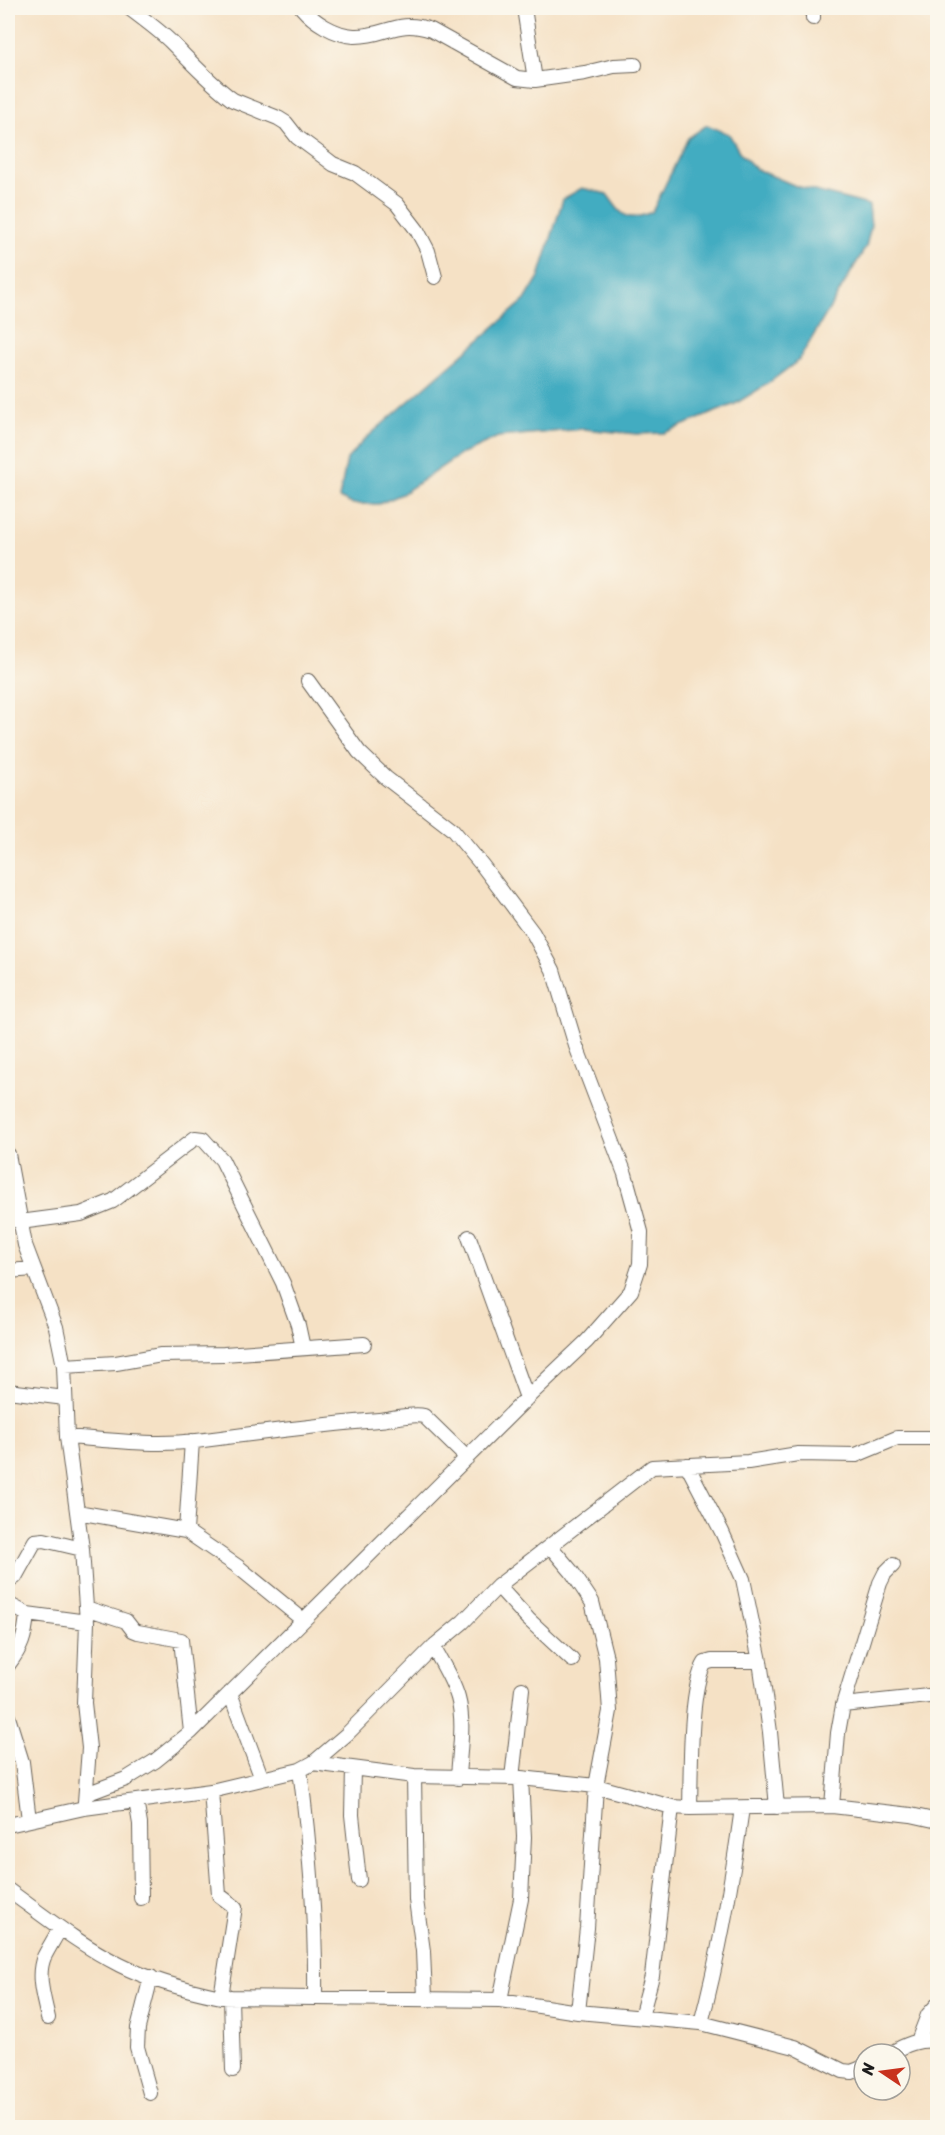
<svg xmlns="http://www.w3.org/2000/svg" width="945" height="2135" viewBox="0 0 945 2135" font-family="Sriracha,sans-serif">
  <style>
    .water { fill: #42acc1; stroke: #2f646e; stroke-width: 1.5 }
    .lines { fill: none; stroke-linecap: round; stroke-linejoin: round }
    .minor-casing { stroke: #686157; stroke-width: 16 }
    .minor { stroke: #fff; stroke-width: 14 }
  </style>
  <rect width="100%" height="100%" fill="#fbf7ec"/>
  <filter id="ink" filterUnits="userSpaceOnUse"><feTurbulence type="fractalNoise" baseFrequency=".0167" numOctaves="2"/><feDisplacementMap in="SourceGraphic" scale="12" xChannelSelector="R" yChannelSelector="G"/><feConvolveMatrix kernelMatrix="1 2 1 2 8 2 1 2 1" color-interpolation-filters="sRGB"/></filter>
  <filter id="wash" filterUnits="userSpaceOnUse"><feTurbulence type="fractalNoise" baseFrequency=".008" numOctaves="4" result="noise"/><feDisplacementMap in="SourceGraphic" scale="24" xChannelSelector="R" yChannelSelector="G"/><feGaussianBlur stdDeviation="1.35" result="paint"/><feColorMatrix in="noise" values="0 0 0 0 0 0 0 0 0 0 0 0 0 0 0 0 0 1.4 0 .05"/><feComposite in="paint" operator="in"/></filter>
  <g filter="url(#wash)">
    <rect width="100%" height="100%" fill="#f5e1c5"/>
    <path class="water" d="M707,125L729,134L740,153L756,169L796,186L869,205L871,226L866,247L799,360L766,385L735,404L664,433L637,434L583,429L498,437L461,454L402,494L379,504H352L339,498L347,459L364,440L525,300L539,277L563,199L582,188L607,194C623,216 625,223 652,212L688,138Z"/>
  </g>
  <g filter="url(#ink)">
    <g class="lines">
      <defs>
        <path id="minor" d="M129,8C143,19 159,30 172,43C192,63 210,83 233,100L278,118L286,123L297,137L316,151L333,164L355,173L397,204L417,230L428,251L435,277
          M302,8C314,22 335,35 354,36C386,37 396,18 431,30L517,78L535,80L585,73L614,66L635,65
          M524,8L535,80
          M813,8V18
          M8,1154L25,1245L56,1327L64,1366L67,1437L82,1549L87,1622L84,1703L89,1748L85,1802
          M8,1217L20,1222L81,1214L113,1201L195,1138L203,1139L222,1160L283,1283L298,1325L303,1348
          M469,1237L527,1398
          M8,1271L34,1269
          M64,1366L116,1363L161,1355L224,1354L364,1344
          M8,1391L65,1398
          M67,1437C110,1440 153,1446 196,1441C257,1433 317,1425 379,1420C391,1419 412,1413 424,1416L467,1458
          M687,1465L722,1532L743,1579L760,1661L770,1732L777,1807
          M77,1512L186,1531L237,1566L303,1620
          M186,1531L192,1441
          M550,1546L572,1572L592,1602L606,1658L610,1711L596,1786L587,1928L578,2012
          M8,1582L15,1577L35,1541L44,1540L82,1549
          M498,1586L528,1619L572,1660
          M8,1604L27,1614L87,1622
          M86,1608L126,1621L133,1630L138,1632L181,1640L191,1732
          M433,1647C442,1663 453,1680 458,1698C465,1723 459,1753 458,1778
          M8,1665C22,1647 25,1637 27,1614
          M230,1693L262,1779
          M843,1705L938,1695
          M8,1717L22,1762L29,1820
          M313,1763L347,1734L433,1647L463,1622L498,1586L652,1467L748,1462L798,1454L856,1455L897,1438H938
          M353,1769L352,1815L359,1880
          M300,1770C310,1846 316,1921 315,1997
          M414,1776L416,1900L423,1951L425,1998
          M512,1778L522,1689
          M211,1791L219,1895L235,1907L221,1997
          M86,1794L126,1779L155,1761L191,1732L527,1398L587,1341L631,1291L640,1264L641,1232L625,1174L576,1046L553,970L533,933L482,865L452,829L386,778L359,752L308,681
          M136,1801L140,1824L141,1898
          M832,1806L838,1733L843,1705L880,1583L885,1573L893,1565
          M690,1808C691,1776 689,1688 705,1663L712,1661H760
          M8,1825L84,1808L211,1791L300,1770L313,1763L414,1776L521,1778L596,1786L672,1807L690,1808L832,1806L911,1815L938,1821
          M8,1890C44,1916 80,1945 120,1965C152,1981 187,1990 221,1997L500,2000L578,2012L701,2023L795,2047L843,2071L852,2072L864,2067
          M231,1997L233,2070
          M500,2000L521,1899L524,1837L521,1778
          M641,2017L652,1976L672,1807
          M48,2018C44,1999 36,1976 44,1957C49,1947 55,1938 60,1928
          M701,2023C720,1952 732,1881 742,1808
          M918,2041L928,2015L938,2004
          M890,2054C906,2044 918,2039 938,2041
          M150,2093L137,2047L138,2028L151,1977"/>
      </defs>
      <use href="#minor" class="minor-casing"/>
      <use href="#minor" class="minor"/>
    </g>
  </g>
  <rect width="945" height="2135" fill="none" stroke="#fbf7ec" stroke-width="30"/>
  <g transform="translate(882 2072) rotate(283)"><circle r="28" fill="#fbf7ec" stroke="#a29f99" stroke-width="1.5"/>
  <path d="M0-4.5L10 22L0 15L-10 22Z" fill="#c8321e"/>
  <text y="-9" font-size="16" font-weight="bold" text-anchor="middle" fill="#1c1c1c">N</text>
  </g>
</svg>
